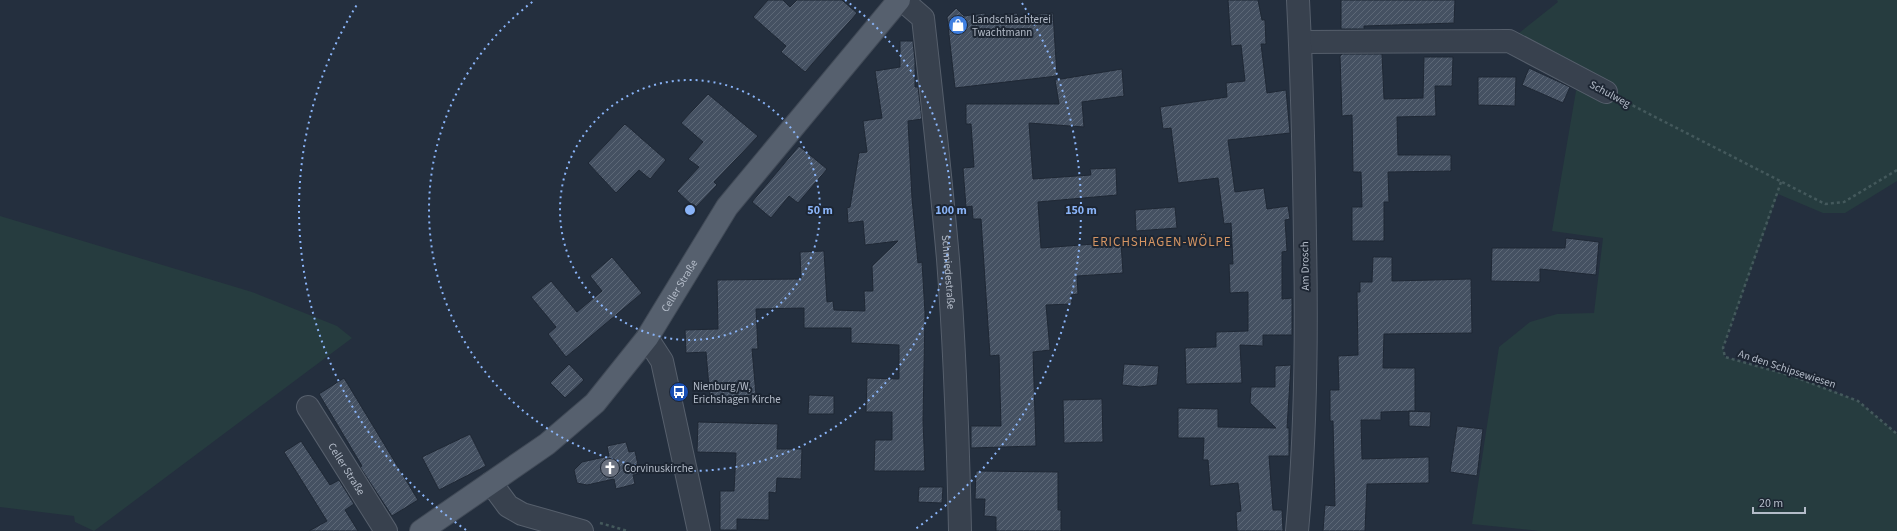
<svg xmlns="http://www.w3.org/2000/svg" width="1897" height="531" viewBox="0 0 1897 531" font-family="'Source Sans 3',sans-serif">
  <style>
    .grass { fill: #263c3f }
    .building { fill: url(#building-hatch); stroke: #1f2835 }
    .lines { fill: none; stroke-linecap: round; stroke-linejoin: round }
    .minor-casing { stroke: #565f6c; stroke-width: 24 }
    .major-casing { stroke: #414a57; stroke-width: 24 }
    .path { stroke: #44595c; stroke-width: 2.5; stroke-dasharray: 3 3; stroke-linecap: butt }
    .minor { stroke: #38414e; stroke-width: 22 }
    .major { stroke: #56606e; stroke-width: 22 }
    .ring { fill: none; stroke: #8ab4f8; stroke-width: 2; stroke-dasharray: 2 4 }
    .labels { text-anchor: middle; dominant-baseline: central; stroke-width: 4; stroke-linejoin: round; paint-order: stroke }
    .poi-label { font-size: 11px; fill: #b4bcc9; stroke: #1d2633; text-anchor: start }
    .street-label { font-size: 11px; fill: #b4bcc9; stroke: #1d2633 }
    .quarter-label { font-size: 13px; letter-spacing: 1px; fill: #d59563; stroke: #1d2633 }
    .centre { fill: #8ab4f8; stroke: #1d2633; stroke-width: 2 }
    .ring-label { font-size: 12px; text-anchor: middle; font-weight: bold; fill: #8ab4f8; stroke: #1d2633; stroke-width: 4; stroke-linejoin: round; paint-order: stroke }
  </style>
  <defs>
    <pattern id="building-hatch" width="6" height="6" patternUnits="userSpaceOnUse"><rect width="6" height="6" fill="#455162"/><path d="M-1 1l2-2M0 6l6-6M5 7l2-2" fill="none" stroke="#5d6877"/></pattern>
  </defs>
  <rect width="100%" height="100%" fill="#242f3e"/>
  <path class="grass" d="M1557,0H1897V181L1845,213H1823L1778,194L1723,348L1725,357L1800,379L1858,401L1897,434V531H1541L1472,524L1499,347L1530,322L1557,314L1594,313L1603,238L1552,231L1576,91L1583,80L1509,41L1558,2Z
    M0,216L252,292L337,326L352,338L94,531L75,522L74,516L0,507Z"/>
  <path class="building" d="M768,0H783L790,7L797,0H842L857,13L805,72L781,52L786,46L753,17Z
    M1228,0H1258L1262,20H1265L1266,44H1261L1267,93L1286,90L1290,133L1228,140L1235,192L1264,188L1267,209L1288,206L1290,219L1285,220L1287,251L1282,252V299L1292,298V335H1263V346L1240,345L1242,383L1186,384L1185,348L1216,347V332L1248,331V292L1230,293L1229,264H1233L1231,223L1224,224L1218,178L1178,183L1171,128L1163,129L1160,107L1227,97L1226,83L1245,81L1241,45L1231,46Z
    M1341,0H1455L1454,23L1364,26V29H1341Z
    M956,8L964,16L985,13V17L1017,13L1018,16L1053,13L1057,76L955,88L947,17Z
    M900,41H913L915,61V87H918L922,119L908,121L912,198L918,263L922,262L925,313L923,421L925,471H874L875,440H892V412H866L867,378L899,379V345L851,343V328H804V308L756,309L758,349H752L756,395L710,399L706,352L686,353L685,330L718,329L717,280L801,279L800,252L824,251L827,302L833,301L834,310L865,311L864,291H873L872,266L898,241L865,245L863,221L848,223L847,208L850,207L859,153L867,152L863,121L882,118L875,71L900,67Z
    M1342,54H1382L1384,99L1423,98L1424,57H1453L1452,86H1435L1436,116L1397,117L1398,155H1451V171L1388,172L1389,202H1384V241H1352V207H1362L1361,172H1353L1352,115L1342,116L1340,56Z
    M1529,68L1570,87L1563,103L1522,85Z
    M1122,69L1124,96L1082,102L1084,127L1029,123L1033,179L1091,175L1090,169L1116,168L1117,195L1038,202L1041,248L1121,242L1123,273L1077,276L1078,294L1071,295L1072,304L1046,305L1050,350L1033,352L1036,446L971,448V426H1001L999,355L990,356L981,219H973L972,206L966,207L963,168L974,167L971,124H966V104H1059L1055,80Z
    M1478,77H1516L1515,106L1478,105Z
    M708,94L758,136L714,182L717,185L695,208L677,191L699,167L688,159L703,142L681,123Z
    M625,124L666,160L650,179L639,170L616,193L588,163Z
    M799,146L827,169L798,203L789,196L771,218L752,202Z
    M1175,207L1177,228L1136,231L1135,210Z
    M1566,238L1599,242L1596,275L1540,269V282L1491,281L1492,248H1565Z
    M612,257L642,293L566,357L548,334L556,327L531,297L551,281L577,312L602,291L590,276Z
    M1373,257H1392V281L1471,279L1472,333L1384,334L1383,368H1415V411L1381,412V420H1361L1362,459L1429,457V483L1367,484L1365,531H1323L1325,505L1335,506L1333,421H1330V390H1339L1338,356L1358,355L1357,292H1360V282H1372Z
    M569,364L584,380L565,398L550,383Z
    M1124,364L1159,366L1157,385L1140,387L1122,385Z
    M1291,365L1287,428H1289V456H1269L1273,510H1282L1283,531H1237L1236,512L1241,511L1238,483L1210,486L1208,460H1203L1204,438H1178V408L1218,409V427L1276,428L1250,403L1251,387H1275V366Z
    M344,378L418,500L392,516L360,467L362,466L319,394Z
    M809,395L834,396V414H808Z
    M1102,399L1103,442L1064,443L1063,400Z
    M1409,411L1431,412L1430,427L1409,426Z
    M698,422L778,424L777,449H802L801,479L777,478L776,493L769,492V520L737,519V530H720V491H734L736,453L697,452Z
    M1457,426L1483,429L1477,476L1450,472Z
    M470,434L486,466L439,490L422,457Z
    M301,441L330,485L339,480L354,504L345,510L358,531H309L327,521L284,452Z
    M626,442L629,452L635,451L640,474L633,475L635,484L616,489L614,479L587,485L577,483L574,470L582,462L609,456L607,446Z
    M976,471L1058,472V510H1061V531H996V517L984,516L985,499H975Z
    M919,487H943L942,503L918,502Z"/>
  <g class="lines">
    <defs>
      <g id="minor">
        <path id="s1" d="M902,0L923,18C932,98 941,179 948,259C955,349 958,440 960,531"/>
        <path d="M1301,42L1509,41L1606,92"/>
        <path d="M647,338L662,361L699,531"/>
        <path id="s2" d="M308,407L386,531"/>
        <path d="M491,483L508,506L522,514L582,531"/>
        <path d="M1297,531C1306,434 1307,338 1305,241C1304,161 1302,80 1298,0"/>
      </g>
      <g id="major">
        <path id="s3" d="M421,531L547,444L595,403L647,338L727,207L899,0"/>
      </g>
    </defs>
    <use href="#minor" class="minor-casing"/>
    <use href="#major" class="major-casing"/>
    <path class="path" d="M1622,100L1825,204L1844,202L1897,170
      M1781,182L1723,348L1725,357L1792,376L1858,401L1897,434
      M600,523L628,531"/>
    <use href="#minor" class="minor"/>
    <use href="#major" class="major"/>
  </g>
  <g class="ring">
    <circle cx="690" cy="210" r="130"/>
    <path d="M845 0A261 261 0 1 1 535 0"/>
    <path d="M466 530A391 391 0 0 1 358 3M1022 3A391 391 0 0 1 914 530"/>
  </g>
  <defs>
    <symbol id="shop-disc" viewBox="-11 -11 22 22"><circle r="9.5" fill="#3f7fe0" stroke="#1d2633"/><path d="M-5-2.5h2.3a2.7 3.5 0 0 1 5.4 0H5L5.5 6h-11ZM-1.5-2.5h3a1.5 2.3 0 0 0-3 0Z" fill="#fff"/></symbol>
    <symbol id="bus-disc" viewBox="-11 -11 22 22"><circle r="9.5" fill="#1a4fb4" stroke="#1d2633"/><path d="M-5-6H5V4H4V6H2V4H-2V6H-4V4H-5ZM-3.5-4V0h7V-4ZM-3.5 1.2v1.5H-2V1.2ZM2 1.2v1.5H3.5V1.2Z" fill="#fff"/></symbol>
    <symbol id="church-disc" viewBox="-11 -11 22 22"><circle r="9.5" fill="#6b7280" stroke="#1d2633"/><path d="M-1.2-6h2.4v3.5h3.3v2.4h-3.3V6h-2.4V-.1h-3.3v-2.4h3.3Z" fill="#fff"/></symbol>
  </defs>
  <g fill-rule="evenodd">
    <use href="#shop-disc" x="947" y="14" width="22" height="22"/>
    <use href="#bus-disc" x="668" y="381" width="22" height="22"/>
    <use href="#church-disc" x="599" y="457" width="22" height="22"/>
  </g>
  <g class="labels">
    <g class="poi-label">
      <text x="972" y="19">Landschlachterei<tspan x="972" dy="13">Twachtmann</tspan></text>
      <text x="693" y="386">Nienburg/W,<tspan x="693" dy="13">Erichshagen Kirche</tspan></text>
      <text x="624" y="468">Corvinuskirche</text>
    </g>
    <g class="street-label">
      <text transform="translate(1610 94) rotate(28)">Schulweg</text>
      <text transform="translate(1305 266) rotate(-91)">Am Drosch</text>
      <text stroke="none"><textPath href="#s1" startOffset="283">Schmiedestraße</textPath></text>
      <text stroke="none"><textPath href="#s3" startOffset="361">Celler Straße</textPath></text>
      <text transform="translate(1787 369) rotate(18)">An den Schipsewiesen</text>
      <text stroke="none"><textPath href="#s2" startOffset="73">Celler Straße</textPath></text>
    </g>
    <g class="quarter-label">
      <text x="1162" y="242">ERICHSHAGEN-WÖLPE</text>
    </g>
  </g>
  <circle cx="690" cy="210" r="6" class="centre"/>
  <g class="ring-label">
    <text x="820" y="214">50 m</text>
    <text x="951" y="214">100 m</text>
    <text x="1081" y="214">150 m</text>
  </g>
  <path d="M1753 507v6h52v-6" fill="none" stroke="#b4bcc9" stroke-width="2"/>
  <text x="1759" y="507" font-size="12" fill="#b4bcc9" stroke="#1d2633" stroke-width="3" paint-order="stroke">20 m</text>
</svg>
